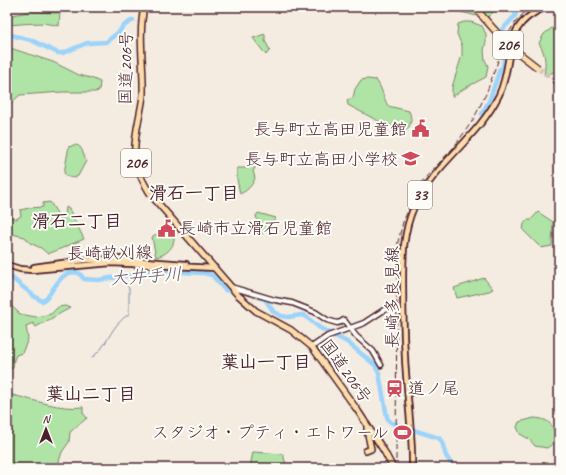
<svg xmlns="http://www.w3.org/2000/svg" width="566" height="475" viewBox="0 0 566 475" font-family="Caveat,'Klee One',sans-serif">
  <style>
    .green { fill: #afe4a6; stroke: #7c8268 }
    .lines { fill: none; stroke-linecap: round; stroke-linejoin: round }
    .stream { stroke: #7b8ba8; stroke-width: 1 }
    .river { stroke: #9cd3fb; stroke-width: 4.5 }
    .motorway-tunnel { stroke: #d2c3bc; stroke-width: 5.5; stroke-dasharray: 5.5 3; stroke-linecap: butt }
    .secondary-casing { stroke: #4a1f2b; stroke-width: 7 }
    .primary-casing { stroke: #4a1f2b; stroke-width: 8 }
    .trunk-casing { stroke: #4a1f2b; stroke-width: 8 }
    .motorway-casing { stroke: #4a1f2b; stroke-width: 8 }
    .secondary { stroke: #fdfcf7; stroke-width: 4 }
    .primary { stroke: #fddcac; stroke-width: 4.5 }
    .trunk { stroke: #fddcac; stroke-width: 5 }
    .motorway { stroke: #fddcac; stroke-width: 5.5 }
    .rail { stroke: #4a1f2b; stroke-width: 1; stroke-dasharray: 6 3; stroke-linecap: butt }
    .secondary-bridge-casing { stroke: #4a1f2b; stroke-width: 7; stroke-linecap: butt }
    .motorway-bridge-casing { stroke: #4a1f2b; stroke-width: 8; stroke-linecap: butt }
    .secondary-bridge { stroke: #fdfcf7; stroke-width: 4 }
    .motorway-bridge { stroke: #fddcac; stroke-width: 5.5 }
    .labels { text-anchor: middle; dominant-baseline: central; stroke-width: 4; stroke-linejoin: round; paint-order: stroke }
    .shield { fill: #fdfcf7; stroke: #806168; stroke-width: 1 }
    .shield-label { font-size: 16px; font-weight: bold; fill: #4a1f2b }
    .street-label { font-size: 17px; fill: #4a1f2b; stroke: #fdfcf7 }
    .poi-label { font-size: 17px; fill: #4a1f2b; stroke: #fdfcf7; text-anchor: end }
    .neighbourhood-label { font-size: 18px; font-weight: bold; fill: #4a1f2b; stroke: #fdfcf7 }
    .water-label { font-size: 18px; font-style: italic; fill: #635569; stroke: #fdfcf7 }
  </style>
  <rect width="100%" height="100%" fill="#f4ece0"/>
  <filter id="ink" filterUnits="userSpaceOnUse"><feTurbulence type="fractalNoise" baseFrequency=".025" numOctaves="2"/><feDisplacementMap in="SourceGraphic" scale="8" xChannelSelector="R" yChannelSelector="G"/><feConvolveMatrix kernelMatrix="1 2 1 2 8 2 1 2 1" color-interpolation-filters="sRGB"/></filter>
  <g filter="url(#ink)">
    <path class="green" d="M426,7H495L494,11L487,18C478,17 470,14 461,12C450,10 436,12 426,7Z
      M28,12L60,13L59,26C42,21 25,24 7,25V16Z
      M464,22H471L482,26L486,34V42L484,50L485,60L488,66L486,77L465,88L452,97V87L462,55V46L457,34L458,24Z
      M552,28L559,31V71L544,75C546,63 546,55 539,43L544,34Z
      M265,34V41L270,50L266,55L253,38Z
      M7,47L53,62L79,75L91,78L100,82L99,91L95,92H62L20,95L7,106Z
      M367,79L376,80C382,87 383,97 388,106L409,111C412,119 412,123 407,130L399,131L385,122H380L348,105L347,100L353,98L355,89L361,80Z
      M73,145C83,144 82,153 86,161L78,176C73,179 68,178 64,173L69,146L70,147Z
      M254,162L257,165L253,171L255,178C252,186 248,190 240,194L237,179V168H247Z
      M50,202L60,218L65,216L66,207L69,209L84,239L48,254L41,248L30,243L25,237L7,233V215L16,219L21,216L20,210L29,208L43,207V203Z
      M538,212L553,222L552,246L541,248L523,230L524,224L528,219L530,221Z
      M258,213L276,218L266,232L261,234L256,216Z
      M174,232C176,245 169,254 156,257L152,237L154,235Z
      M484,278L493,289L489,291L457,298L454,288Z
      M7,302L20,314L36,317L51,314L58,307L65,306L70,308L36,327L33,323L26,326L28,339L22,353L16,355L14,360L13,368L7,370Z
      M12,395C35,400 60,410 83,407V413L87,418L70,432L69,442L62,452L57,468H7V396Z
      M534,418C552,419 555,427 554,443L547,448L535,446L529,439L520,434L517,427L519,422Z
      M253,452L283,454L287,468H239L241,465L250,467Z"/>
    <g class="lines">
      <path class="stream" d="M92,358C95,354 99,352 101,349C112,334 113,325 129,314V288L122,281L116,279L115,277"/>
      <path class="river" d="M7,34L31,40L58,53H63L87,43L106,42L120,31L122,27L133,20
        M501,49L499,48L497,44L500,32L515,16L517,7
        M483,115L482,114L490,99L500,69L503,67L505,51L504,49
        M7,274L34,296L42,301L46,299C55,288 62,268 79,273L84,279L98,280L157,271L204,273L212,275L225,290L245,293
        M258,297L265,299L273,311L281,316L288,317L302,315L305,316L320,328L347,342L375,365L379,373L387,417L389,421L394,424L439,438L442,442L446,456L454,468
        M524,468H525"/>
      <path class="motorway-tunnel" d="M538,68L557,81"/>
      <defs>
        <path id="secondary" d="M231,287L275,300L292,303L315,312L327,320L337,323L341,322L344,320L356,336L373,351L381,365
          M312,347L328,336L364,323L384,310L393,307"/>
        <path id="primary" d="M7,265L20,269L32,270L111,263L215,268
          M34,267L84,260L117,259L186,264
          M412,468C413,441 409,414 407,387C404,352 403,316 403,281C403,255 403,232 414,207C434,164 478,138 499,95C516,58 499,26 546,7"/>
        <path id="trunk" d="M144,7C138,36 144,66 143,95C141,115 133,136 135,156C137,171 143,182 151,195L238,295L256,311L291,330L312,347L358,411L384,451L393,468
          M366,451L371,449L367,430V426"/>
        <path id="motorway" d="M476,7L483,17
          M557,81L559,82"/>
      </defs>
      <use href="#secondary" class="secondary-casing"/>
      <use href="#primary" class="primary-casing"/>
      <use href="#trunk" class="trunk-casing"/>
      <use href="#motorway" class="motorway-casing"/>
      <use href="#secondary" class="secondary"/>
      <use href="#primary" class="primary"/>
      <use href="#trunk" class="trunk"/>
      <use href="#motorway" class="motorway"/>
      <path class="rail" d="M396,460L397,257V246L403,222L417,190L426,177L454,147L473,120L486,94L508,34L515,23L529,7"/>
      <defs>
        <path id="secondary-bridge" d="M393,307H398"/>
        <path id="motorway-bridge" d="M483,17L507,44L538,68"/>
      </defs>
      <use href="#secondary-bridge" class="secondary-bridge-casing"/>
      <use href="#motorway-bridge" class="motorway-bridge-casing"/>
      <use href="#secondary-bridge" class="secondary-bridge"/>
      <use href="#motorway-bridge" class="motorway-bridge"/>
    </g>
  </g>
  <defs>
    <symbol id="civic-bare" viewBox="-9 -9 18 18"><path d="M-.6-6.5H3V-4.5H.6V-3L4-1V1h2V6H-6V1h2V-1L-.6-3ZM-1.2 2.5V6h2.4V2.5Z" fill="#d1495b" stroke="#fdfcf7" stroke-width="2.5" paint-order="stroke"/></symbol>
    <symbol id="school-bare" viewBox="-9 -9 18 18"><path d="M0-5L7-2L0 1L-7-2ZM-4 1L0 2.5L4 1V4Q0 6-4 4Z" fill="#d1495b" stroke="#fdfcf7" stroke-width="2.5" paint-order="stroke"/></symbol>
    <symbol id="station-bare" viewBox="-9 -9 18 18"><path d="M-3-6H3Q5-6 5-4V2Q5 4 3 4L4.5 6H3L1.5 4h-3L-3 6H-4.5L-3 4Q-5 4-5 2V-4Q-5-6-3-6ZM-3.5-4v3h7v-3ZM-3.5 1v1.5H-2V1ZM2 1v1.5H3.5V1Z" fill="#d1495b" stroke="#fdfcf7" stroke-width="2.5" paint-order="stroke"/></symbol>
    <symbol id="stadium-bare" viewBox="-9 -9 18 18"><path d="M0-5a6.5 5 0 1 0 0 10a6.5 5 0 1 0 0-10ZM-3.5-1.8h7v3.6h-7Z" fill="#d1495b" stroke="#fdfcf7" stroke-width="2.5" paint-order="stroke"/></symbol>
  </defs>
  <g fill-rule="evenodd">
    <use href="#civic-bare" x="408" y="116" width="25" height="25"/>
    <use href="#school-bare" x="398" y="146" width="25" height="25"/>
    <use href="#civic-bare" x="154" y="216" width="25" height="25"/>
    <use href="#station-bare" x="382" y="376" width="25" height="25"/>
    <use href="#stadium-bare" x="390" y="420" width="25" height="25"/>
  </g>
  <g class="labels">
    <g class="shield">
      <rect x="493" y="31" width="30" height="28" rx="3"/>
      <rect x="121" y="149" width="30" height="28" rx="3"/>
      <rect x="408" y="181" width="24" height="28" rx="3"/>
    </g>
    <g class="shield-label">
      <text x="508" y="45">206</text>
      <text x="136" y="163">206</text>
      <text x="420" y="195">33</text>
    </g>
    <g class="street-label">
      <text transform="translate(126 68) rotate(-89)">国道206号</text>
      <text transform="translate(110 253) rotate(-1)">長崎畝刈線</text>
      <text transform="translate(392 297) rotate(-90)">長崎多良見線</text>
      <text transform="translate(346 371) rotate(54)">国道206号</text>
    </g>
    <g class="poi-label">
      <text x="407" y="129">長与町立高田児童館</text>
      <text x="398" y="159">長与町立高田小学校</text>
      <text x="179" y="228" text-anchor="start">長崎市立滑石児童館</text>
      <text x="408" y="388" text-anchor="start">道ノ尾</text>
      <text x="389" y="432">スタジオ・プティ・エトワール</text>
    </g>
    <g class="neighbourhood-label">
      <text x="194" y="193">滑石一丁目</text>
      <text x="77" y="221">滑石二丁目</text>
      <text x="266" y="362">葉山一丁目</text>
      <text x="91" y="394">葉山二丁目</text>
    </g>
    <g class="water-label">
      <text transform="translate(146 276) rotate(-4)">大井手川</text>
    </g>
  </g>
  <rect width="566" height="475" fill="none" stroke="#fdfcf7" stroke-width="24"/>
  <rect x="12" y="12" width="542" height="451" fill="none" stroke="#4a1f2b" stroke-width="1.5" filter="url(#ink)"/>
  <g transform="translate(46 429)" stroke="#fdfcf7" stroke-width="3" paint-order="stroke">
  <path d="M0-3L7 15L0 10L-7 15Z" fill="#4a1f2b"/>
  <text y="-6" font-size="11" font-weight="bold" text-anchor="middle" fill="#4a1f2b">N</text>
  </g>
</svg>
